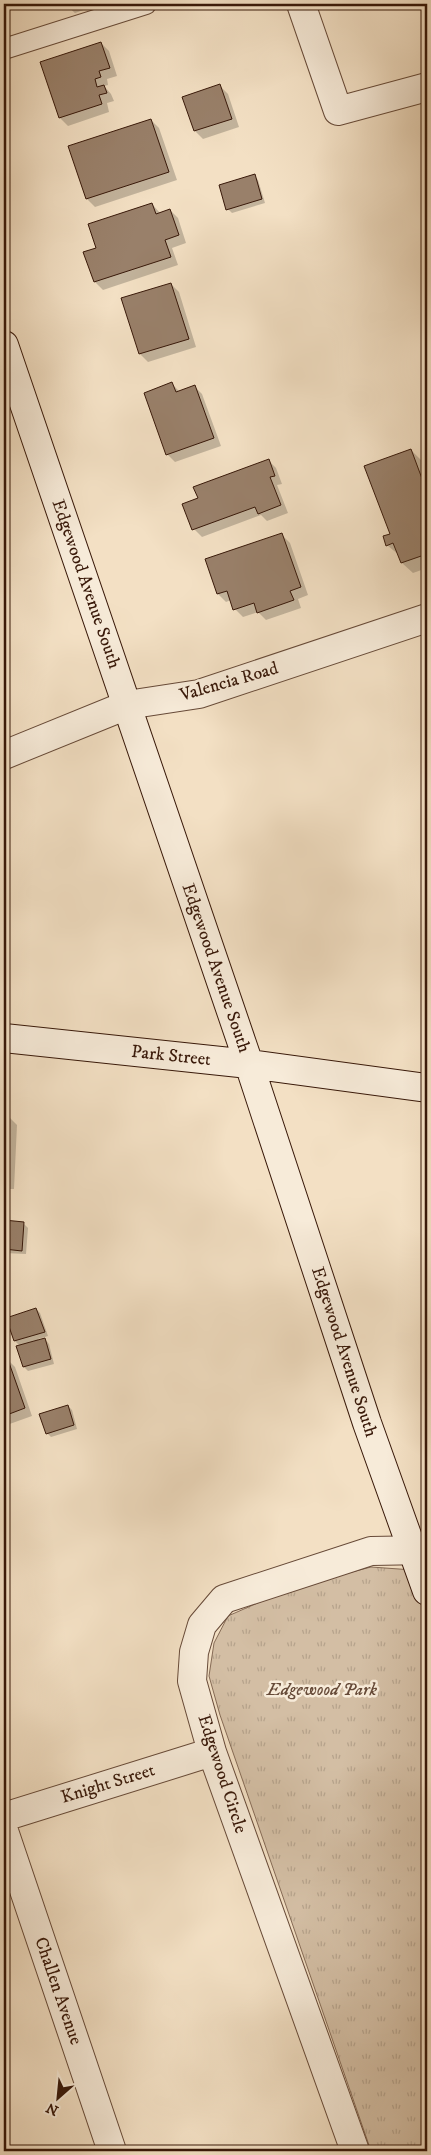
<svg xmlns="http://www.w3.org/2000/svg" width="431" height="2155" viewBox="0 0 431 2155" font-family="'IM FELL DW Pica',serif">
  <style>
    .grass { fill: url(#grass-tufts); stroke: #866b56 }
    .shadow { fill: #0003 }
    .building { fill: #99806a; stroke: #381809 }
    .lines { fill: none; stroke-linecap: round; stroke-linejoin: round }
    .lane-casing { stroke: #674a38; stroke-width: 22 }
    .street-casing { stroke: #674a38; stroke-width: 30 }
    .secondary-casing { stroke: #381809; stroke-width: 30 }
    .lane { stroke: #f7ebd9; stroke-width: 20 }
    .street { stroke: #f7ebd9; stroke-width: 28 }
    .secondary { stroke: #f7ebd9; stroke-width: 28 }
    .labels { text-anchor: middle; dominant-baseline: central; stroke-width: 5; stroke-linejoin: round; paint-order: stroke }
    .street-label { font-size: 18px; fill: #381809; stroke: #f7ebd9 }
    .park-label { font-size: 18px; font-style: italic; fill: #664a38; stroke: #f7ebd9 }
  </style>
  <defs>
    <pattern id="grass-tufts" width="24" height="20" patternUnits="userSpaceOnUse" patternTransform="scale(1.25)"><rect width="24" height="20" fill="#d3bea4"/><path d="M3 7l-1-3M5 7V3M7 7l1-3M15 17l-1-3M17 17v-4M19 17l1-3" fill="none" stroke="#b6a38c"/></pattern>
  </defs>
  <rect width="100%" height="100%" fill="#f3e0c4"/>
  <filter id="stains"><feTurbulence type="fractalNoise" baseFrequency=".004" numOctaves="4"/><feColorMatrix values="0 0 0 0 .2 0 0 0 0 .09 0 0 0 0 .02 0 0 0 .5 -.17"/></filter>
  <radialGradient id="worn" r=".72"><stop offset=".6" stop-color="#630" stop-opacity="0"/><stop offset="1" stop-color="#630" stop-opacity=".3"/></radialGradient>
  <path class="grass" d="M371,1567L427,1571V2151H371L220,1715L209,1676L214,1643L228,1616L294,1587Z"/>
  <path class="shadow" d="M65,4H101L75,13Z
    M101,43L109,51L117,76L107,79L108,85L104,86L111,94L114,101L107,103L109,112L68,126L60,118Z
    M220,86L228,94L239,127L203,139L195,131L184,98Z
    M151,120L159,128L177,180L95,207L87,199L70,147Z
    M254,176L258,180L265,203L232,213L228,209Z
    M152,204L160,213L170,210L178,218L186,243L172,248L178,265L103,290L95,282L85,252L97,248Z
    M171,284L179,292L196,347L148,362L140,354Z
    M172,384L179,391L194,386L202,394L221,446L175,462L167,454Z
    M411,450L421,460L427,476V568L413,573L402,563L399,555L387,545Z
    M268,460L276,468L282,484L277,485L288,513L267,521L261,515L202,537L194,529L184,505L200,499Z
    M282,535L290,543L308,595L298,599L301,608L266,620L258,612L243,617L235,609L231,600L226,602L218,594Z
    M4,1117H9L17,1125L14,1189H4Z
    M4,1222L24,1224L28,1228L26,1254L4,1253Z
    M36,1309L40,1313L48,1336L38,1339V1341L45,1339L49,1344L54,1364L28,1371L24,1367L20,1346L15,1341L7,1319Z
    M4,1319L8,1332L4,1334Z
    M7,1359L15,1367L32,1416L4,1426V1360Z
    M68,1406L72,1410L77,1429L51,1437L47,1433Z"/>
  <path class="building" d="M101,42L110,68L99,71L101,77L95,79L97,87L104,85L107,93L99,95L102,104L59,118L40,62Z
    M220,84L232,119L194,131L182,97Z
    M151,119L169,172L86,199L68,146Z
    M255,174L262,199L226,210L219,185Z
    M152,203L156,214L170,209L179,235L165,240L171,257L94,282L83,252L96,248L88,224Z
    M171,283L189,339L139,354L121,298Z
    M172,382L176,392L195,385L214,438L166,455L144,393Z
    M411,449L427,492V554L401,563L393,543L386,546L383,536L390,534L364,466Z
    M269,459L275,476L270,477L281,505L258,514L255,507L192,530L182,504L198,498L193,487Z
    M282,533L301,587L290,591L294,600L257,613L254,603L233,610L227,591L217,594L205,559Z
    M4,1116H9L7,1182H4Z
    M4,1220L24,1222L22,1251L4,1249Z
    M36,1308L45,1332L14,1341L6,1318Z
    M45,1338L51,1359L23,1367L16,1346Z
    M7,1357L25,1408L4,1416V1358Z
    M68,1405L74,1425L46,1434L39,1414Z"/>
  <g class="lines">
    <defs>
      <path id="lane" d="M4,49L146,4"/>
      <path id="street" d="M301,4L338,111L427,87
        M4,755L127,705L199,694L427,618
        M4,1817L212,1752
        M4,1831L112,2151
        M355,2151L212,1752L192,1681L194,1652L202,1625L224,1599L371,1551L427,1550"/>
      <path id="secondary" d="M4,345L249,1064L367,1423L427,1591
        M4,1038L249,1064L427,1088"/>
    </defs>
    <use href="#lane" class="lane-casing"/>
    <use href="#street" class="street-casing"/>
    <use href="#secondary" class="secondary-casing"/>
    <use href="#lane" class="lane"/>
    <use href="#street" class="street"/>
    <use href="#secondary" class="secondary"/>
  </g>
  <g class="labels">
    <g class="street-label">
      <text transform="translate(86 584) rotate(71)">Edgewood Avenue South</text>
      <text transform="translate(229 682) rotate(-16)">Valencia Road</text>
      <text transform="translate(216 968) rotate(71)">Edgewood Avenue South</text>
      <text transform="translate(171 1056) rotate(6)">Park Street</text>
      <text transform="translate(344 1352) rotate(72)">Edgewood Avenue South</text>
      <text transform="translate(222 1774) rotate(72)">Edgewood Circle</text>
      <text transform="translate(108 1784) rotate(-17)">Knight Street</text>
      <text transform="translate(58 1991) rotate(71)">Challen Avenue</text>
    </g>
    <g class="park-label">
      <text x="322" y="1690">Edgewood Park</text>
    </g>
  </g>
  <rect width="431" height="2155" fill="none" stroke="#f3e0c4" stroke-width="20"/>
  <rect x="5" y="5" width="421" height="2145" fill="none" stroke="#381809" stroke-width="2.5"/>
  <rect x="10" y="10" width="411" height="2135" fill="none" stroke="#381809"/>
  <g transform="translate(58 2098) rotate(207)" stroke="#f7ebd9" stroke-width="4" paint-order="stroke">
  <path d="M0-4L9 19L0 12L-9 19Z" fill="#381809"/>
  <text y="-8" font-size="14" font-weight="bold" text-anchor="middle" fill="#381809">N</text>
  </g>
  <rect width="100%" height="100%" filter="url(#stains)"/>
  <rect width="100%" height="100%" fill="url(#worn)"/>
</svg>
